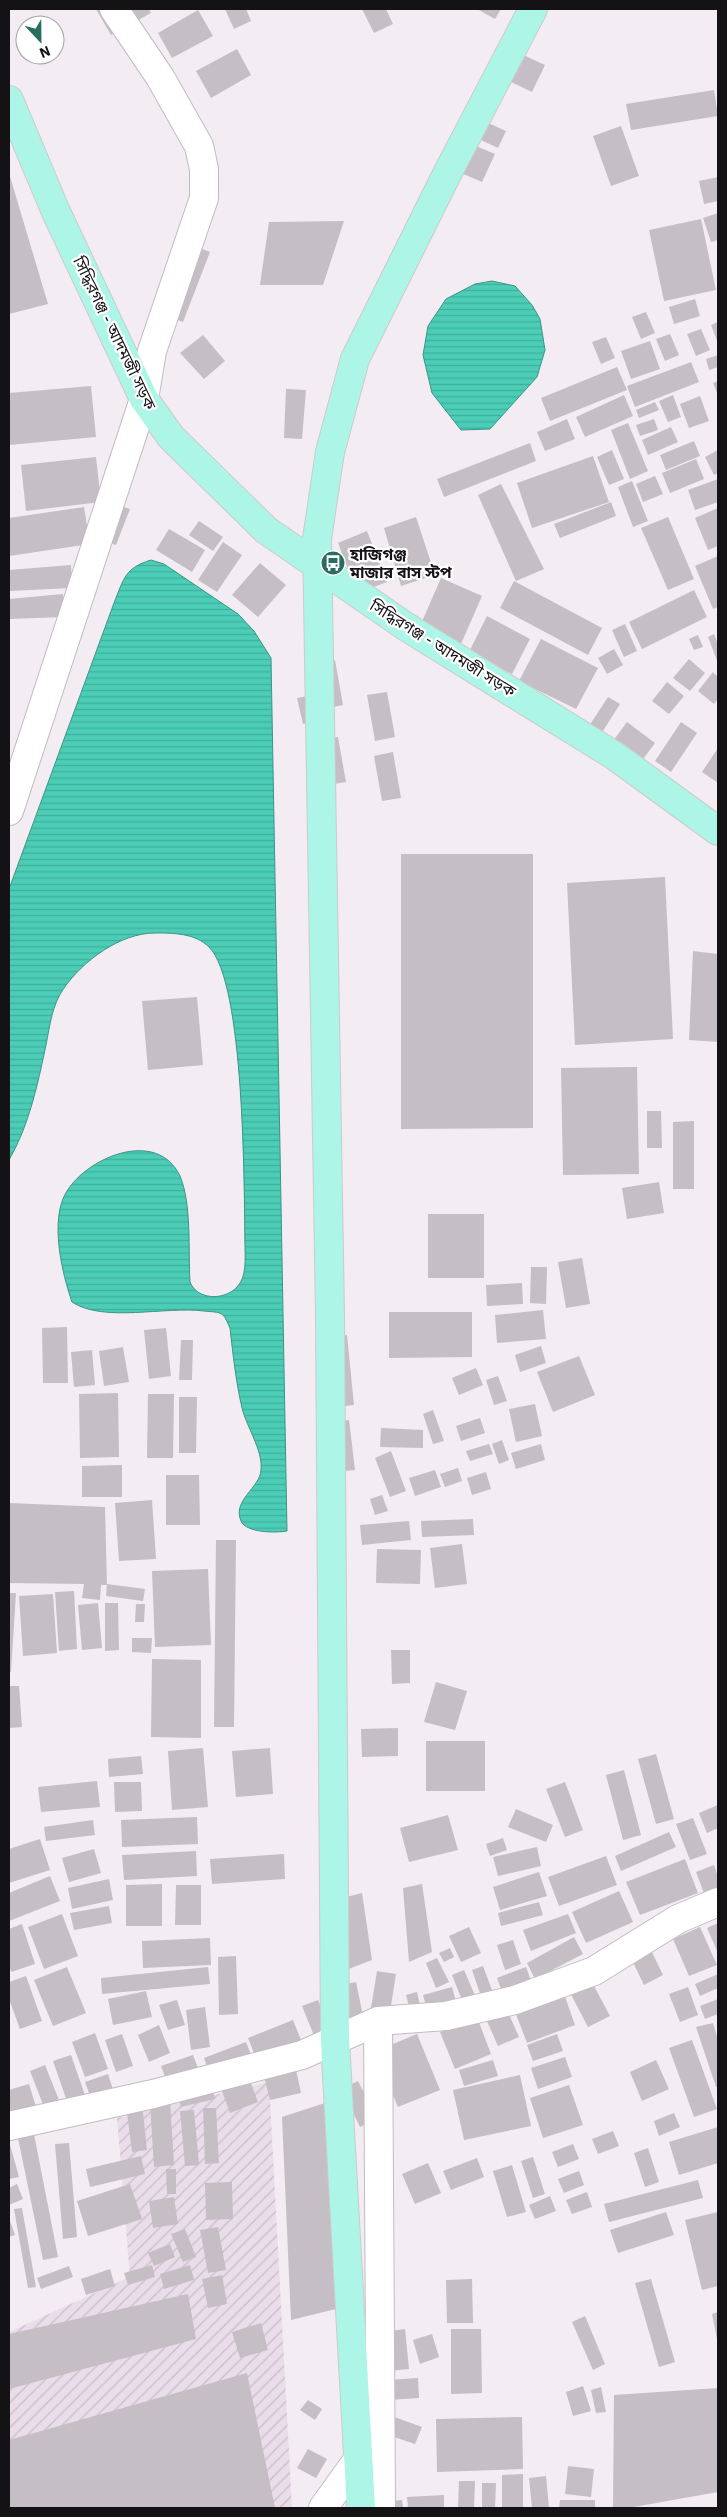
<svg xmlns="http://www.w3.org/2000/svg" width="727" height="2517" viewBox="0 0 727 2517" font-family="'IBM Plex Sans','Noto Sans Bengali',sans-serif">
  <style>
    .industrial { fill: url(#industrial-furrows) }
    .water { fill: url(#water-rules); stroke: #3b9586 }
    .building { fill: #c5bec5 }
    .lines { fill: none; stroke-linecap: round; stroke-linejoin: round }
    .minor-casing { stroke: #c2bbc2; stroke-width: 30 }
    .major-casing { stroke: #cccbcc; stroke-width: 30 }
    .minor { stroke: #fff; stroke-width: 28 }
    .major { stroke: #acf5e7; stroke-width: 28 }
    .labels { text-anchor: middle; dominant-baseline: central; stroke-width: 4.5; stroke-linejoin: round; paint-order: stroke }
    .street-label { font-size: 16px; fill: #151215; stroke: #fff }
    .poi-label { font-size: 16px; font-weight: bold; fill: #151215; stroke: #fff; text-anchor: start }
  </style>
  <defs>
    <pattern id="industrial-furrows" width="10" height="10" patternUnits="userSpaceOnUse" patternTransform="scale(1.25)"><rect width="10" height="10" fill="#eaddea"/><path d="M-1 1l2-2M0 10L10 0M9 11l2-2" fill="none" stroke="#c8bdc8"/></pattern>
    <pattern id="water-rules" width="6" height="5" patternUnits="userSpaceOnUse" patternTransform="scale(1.25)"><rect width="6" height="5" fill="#4bcdb6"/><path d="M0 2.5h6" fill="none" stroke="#41af9c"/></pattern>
  </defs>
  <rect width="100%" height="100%" fill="#f3ecf3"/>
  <path class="industrial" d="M269,2082L292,2508H9V2332L130,2277L117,2118Z"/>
  <path class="water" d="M492,281L515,286L532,305L540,319L545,350L537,377L490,429L461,430L432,393L423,355L428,326L446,299L475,284Z
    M151,560L164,564L238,614L254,631L271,658L287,1531C276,1533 246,1533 241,1521C232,1500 260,1488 261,1470C263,1450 247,1428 242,1408C236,1382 233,1355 230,1328C228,1324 226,1318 223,1315C218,1311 210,1312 204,1311C165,1306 104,1323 72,1302C62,1273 49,1219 67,1191C88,1157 157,1128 180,1176C192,1205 188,1250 190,1282C197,1300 224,1301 237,1287C247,1277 245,1258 245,1245C244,1188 245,983 209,947C195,933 173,933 155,933C120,933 83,961 64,988C52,1005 50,1025 46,1045C38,1083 29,1126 9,1160V889L114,603C124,578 125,568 151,560Z"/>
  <path class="building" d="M96,9H149L151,13L111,35Z
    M225,9H246L251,21L234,29Z
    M362,9H386L393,24L374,33Z
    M477,9H501L495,19Z
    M198,10L213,36L172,58L158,33Z
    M237,49L251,75L211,98L196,71Z
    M517,52L545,65L532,92L505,79Z
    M714,90L718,116L631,130L626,104Z
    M477,118L506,131L498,148L470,135Z
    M621,126L639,176L611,186L593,136Z
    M452,136L495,154L482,182L440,164Z
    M9,173L48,304L9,314Z
    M718,177V201L704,204L699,181Z
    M718,213V240L711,242L703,218Z
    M701,219L716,290L664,301L649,230Z
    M344,221L323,285H260L269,222Z
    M179,240L210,252L183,322L152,310Z
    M695,299L700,316L674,324L669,307Z
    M646,312L655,333L641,339L632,317Z
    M718,322V343L711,325Z
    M701,329L710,350L696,356L687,334Z
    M670,334L679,355L665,361L656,339Z
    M203,335L225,361L204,379L180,353Z
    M606,337L615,358L601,364L592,342Z
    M650,341L660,369L631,379L621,351Z
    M718,355V367L709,370L706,359Z
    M691,362L699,382L635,407L627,386Z
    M617,367L627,390L550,421L541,398Z
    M718,381V393H717L713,383Z
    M91,386L96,437L9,445V393Z
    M286,389L306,390L302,439L284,438Z
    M624,395L633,416L585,437L576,417Z
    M673,395L681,417L668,422L659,401Z
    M700,396L709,421L689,428L680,404Z
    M655,402L659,410L639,418L636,410Z
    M567,419L575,439L545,451L537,432Z
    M654,419L658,430L640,436L636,425Z
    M628,423L648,471L630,479L611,430Z
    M671,427L678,442L648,455L642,440Z
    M694,441L700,456L666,470L660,455Z
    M530,443L536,461L444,497L437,479Z
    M612,450L624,479L609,485L597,457Z
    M718,450V473L714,475L705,457Z
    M593,456L609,502L532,528L517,483Z
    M96,457L101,502L26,511L21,465Z
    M696,459L704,479L670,493L662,473Z
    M655,476L663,494L643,502L636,484Z
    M718,479V502L695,510L688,490Z
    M632,481L648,521L633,527L618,487Z
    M501,484L544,569L516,581L478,495Z
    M104,500L130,509L116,545L90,536Z
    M611,502L616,516L560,538L554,524Z
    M84,507L90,544L9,556V518Z
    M718,508V546L708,550L695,518Z
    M416,517L435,575L401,586L384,528Z
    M668,517L694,579L668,590L641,528Z
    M199,521L223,537L213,551L189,535Z
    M169,529L205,550L192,572L156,550Z
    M367,531L387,582L357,593L338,543Z
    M223,542L242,555L217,592L198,580Z
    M718,556V607L713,609L695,566Z
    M260,563L286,585L258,617L232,595Z
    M71,565L72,588L9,591V570Z
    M441,578L482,596L461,644L420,626Z
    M514,581L602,628L588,655L500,608Z
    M694,590L707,617L642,649L629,622Z
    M63,594L64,617L9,619V599Z
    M487,616L530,639L512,674L469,652Z
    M625,624L637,651L624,657L612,630Z
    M714,634L718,644V663L708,637Z
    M698,635L703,647L694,650L689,639Z
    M541,639L598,668L576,709L519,681Z
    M614,649L623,665L607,674L598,658Z
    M689,659L705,673L690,691L673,678Z
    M335,660L343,705L324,709L316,664Z
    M713,672L718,677V699L714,704L698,691Z
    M667,682L684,696L669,714L652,701Z
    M387,692L395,737L375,741L367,695Z
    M308,696L314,721L303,724L297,698Z
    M608,697L620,704L601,734L589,726Z
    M627,722L655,743L635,770L607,749Z
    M681,722L697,733L671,772L655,761Z
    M338,737L346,782L327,785L319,740Z
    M718,748V783L702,772Z
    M393,752L401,798L382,801L374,756Z
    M401,854H533V1128L401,1129Z
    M665,877L673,1039L575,1045L567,883Z
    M693,951L718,954V1042L689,1040Z
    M197,997L203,1065L148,1070L142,1001Z
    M637,1067L639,1174L563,1175L561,1068Z
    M647,1111H661L662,1148H647Z
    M694,1121V1189H673V1122Z
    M659,1182L664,1213L627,1219L622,1188Z
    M428,1214H484V1278H428Z
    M582,1258L590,1304L566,1308L558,1262Z
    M531,1267H547L546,1304L530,1303Z
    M522,1283L523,1304L487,1306L486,1285Z
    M543,1310L546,1339L497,1343L495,1315Z
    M389,1312H472V1357L389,1358Z
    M67,1327L68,1383H43L42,1328Z
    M166,1328L171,1376L149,1379L144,1330Z
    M347,1335L354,1405L335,1407L327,1337Z
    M181,1340H193L192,1380H179Z
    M541,1346L546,1363L520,1372L515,1355Z
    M123,1347L129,1382L104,1386L99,1351Z
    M92,1350L95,1385L74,1387L71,1352Z
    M579,1356L595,1395L553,1412L537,1372Z
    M476,1368L483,1385L459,1395L452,1378Z
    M498,1376L507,1401L494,1405L486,1380Z
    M118,1393L119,1457L80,1458L79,1394Z
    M148,1394H174L173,1458H147Z
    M179,1397H197L196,1453H179Z
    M535,1404L542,1436L516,1442L509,1409Z
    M433,1410L444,1441L433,1444L423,1414Z
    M480,1418L485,1433L461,1441L456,1426Z
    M349,1420L355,1470L334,1472L328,1423Z
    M381,1428L423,1430V1448L380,1447Z
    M502,1440L509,1460L499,1464L492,1444Z
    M489,1444L493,1454L470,1461L466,1451Z
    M541,1444L545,1460L516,1469L511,1453Z
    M391,1451L406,1491L390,1497L375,1458Z
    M122,1465V1497H82V1466Z
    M458,1468L462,1481L445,1487L440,1474Z
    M435,1470L441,1487L415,1496L409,1478Z
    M486,1472L491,1489L472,1495L467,1478Z
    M166,1475H199L200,1525H166Z
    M382,1495L388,1511L375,1515L370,1499Z
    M152,1500L156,1559L119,1561L115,1503Z
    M9,1503L105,1507L107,1585H101L100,1600L82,1598L84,1584L9,1583Z
    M473,1519L474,1535L422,1537L421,1521Z
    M409,1521L411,1540L362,1545L360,1525Z
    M216,1540H236L234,1727H214Z
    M462,1544L467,1584L435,1588L430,1548Z
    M377,1549L421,1550L420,1584L376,1583Z
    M208,1569L211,1645L155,1647L152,1571Z
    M107,1584L145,1589L143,1601L106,1596Z
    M74,1591L77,1649L59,1651L55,1592Z
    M9,1593H16L11,1672H9Z
    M53,1594L57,1653L23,1656L19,1596Z
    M98,1603L102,1648L82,1650L78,1605Z
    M105,1603H118L119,1650L105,1651Z
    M136,1604H145L144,1622H135Z
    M132,1638H152L151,1653L132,1652Z
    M391,1650H410V1683L392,1684Z
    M152,1659L201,1660V1738L151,1737Z
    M436,1682L467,1691L455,1730L424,1722Z
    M9,1686H19L22,1727L9,1728Z
    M398,1728V1756L362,1757L361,1729Z
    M426,1741H485V1791H426Z
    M203,1748L208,1807L172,1810L168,1751Z
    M270,1748L273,1794L236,1797L232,1751Z
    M656,1754L674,1819L656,1824L638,1759Z
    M141,1756L143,1774L109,1777L108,1759Z
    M624,1770L641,1835L623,1840L606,1775Z
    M97,1781L100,1807L41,1812L38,1787Z
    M114,1782H141L142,1811L115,1812Z
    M565,1782L583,1830L565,1837L546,1789Z
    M718,1805V1828L707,1833L699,1813Z
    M516,1809L553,1825L546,1842L508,1827Z
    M448,1815L458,1850L409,1862L400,1828Z
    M197,1817L198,1844L122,1847L121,1820Z
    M693,1818L707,1854L690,1860L676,1824Z
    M93,1820L95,1835L46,1841L44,1827Z
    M669,1832L676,1847L621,1871L615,1856Z
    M503,1838L507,1850L490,1856L486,1844Z
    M40,1839L50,1870L9,1883V1849Z
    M537,1847L541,1866L498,1876L493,1857Z
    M94,1849L101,1873L69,1882L62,1858Z
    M196,1851L197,1876L124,1880L122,1855Z
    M284,1854L285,1879L212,1884L210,1859Z
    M606,1856L617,1885L559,1906L548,1877Z
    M685,1859L698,1893L640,1915L626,1882Z
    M714,1865L718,1877V1891L705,1896L696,1872Z
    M539,1872L547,1896L500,1910L493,1887Z
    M50,1876L60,1901L9,1921V1893Z
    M109,1879L113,1900L72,1909L68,1888Z
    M162,1884V1926H126V1885Z
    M422,1884L432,1952L409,1962L403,1888Z
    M176,1885H201V1925H175Z
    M619,1891L633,1922L586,1943L572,1912Z
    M362,1893L372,1960L338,1973L327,1902Z
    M539,1902L543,1915L501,1926L498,1913Z
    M109,1906L112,1923L74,1930L70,1913Z
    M62,1914L78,1956L44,1969L28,1927Z
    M568,1914L576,1933L531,1951L523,1930Z
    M718,1923V1953L707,1928Z
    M22,1924L35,1964L11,1972L9,1964V1929Z
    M469,1927L481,1953L461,1962L449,1936Z
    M700,1927L717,1965L689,1976L673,1939Z
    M574,1937L583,1954L535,1979L527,1963Z
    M210,1938L211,1965L143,1968L142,1941Z
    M513,1940L521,1964L505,1970L497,1945Z
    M647,1942L663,1975L644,1985L628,1952Z
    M450,1948L454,1957L444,1962L439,1953Z
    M236,1956L238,2014L219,2015L218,1957Z
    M437,1958L449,1982L436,1988L426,1963Z
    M483,1966L496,2001L484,2005L472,1970Z
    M67,1967L86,2013L53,2026L34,1980Z
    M208,1967L210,1984L102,1994L101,1978Z
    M526,1967L533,1986L504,1997L497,1978Z
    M464,1970L479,2005L466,2010L452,1975Z
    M377,1971L396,1974L389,2018L370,2014Z
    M587,1973L610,2016L588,2027L566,1985Z
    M718,1974V1988L700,1996L695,1984Z
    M26,1976L42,2021L20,2029L9,1999V1982Z
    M356,1982L363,2016L342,2020L336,1986Z
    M452,1987L458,2009L429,2017L423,1995Z
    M688,1987L698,2015L680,2022L669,1994Z
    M146,1991L152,2017L113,2025L108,1999Z
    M563,1991L575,2025L527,2043L514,2009Z
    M417,1992L422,2014L412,2017L406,1995Z
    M718,1999V2014L705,2019L700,2006Z
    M177,2000L185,2025L168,2030L159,2005Z
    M318,2000L330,2031L315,2038L302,2006Z
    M205,2007L210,2047L191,2050L186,2010Z
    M507,2010L519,2037L498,2046L486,2019Z
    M477,2017L491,2054L455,2069L440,2032Z
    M293,2020L301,2040L256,2058L248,2038Z
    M713,2023L718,2040V2087H716L696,2027Z
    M159,2025L170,2053L149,2062L138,2035Z
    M95,2033L108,2069L85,2077L72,2042Z
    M122,2034L133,2066L116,2072L105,2040Z
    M417,2034L440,2090L398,2107L374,2052Z
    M557,2034L563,2051L533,2061L527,2045Z
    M692,2040L717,2109L694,2117L669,2048Z
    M246,2042L253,2060L211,2077L204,2058Z
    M71,2055L86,2098L68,2104L53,2061Z
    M193,2055L201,2076L169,2087L161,2066Z
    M565,2057L572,2077L538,2089L531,2068Z
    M294,2060L301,2093L270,2100L262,2068Z
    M493,2060L498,2076L464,2086L459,2070Z
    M656,2060L669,2089L642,2101L630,2072Z
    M45,2065L61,2105L46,2112L30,2071Z
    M247,2073L258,2102L230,2113L219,2083Z
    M108,2074L115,2096L93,2104L85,2082Z
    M520,2075L531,2126L464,2140L453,2090Z
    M358,2081L377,2118L360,2127L341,2089Z
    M29,2084L38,2113L9,2117V2090Z
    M211,2084L215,2099L181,2107L177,2092Z
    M569,2085L583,2125L543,2138L530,2098Z
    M170,2101L174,2165L154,2167L150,2103Z
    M328,2102L336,2309L291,2320L282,2117Z
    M142,2103L147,2150L132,2152L126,2105Z
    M203,2108H216L219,2163L205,2164Z
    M194,2110L199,2165L185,2166L180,2111Z
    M674,2113L680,2127L659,2136L654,2121Z
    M718,2127V2163L679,2175L669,2142Z
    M33,2129L58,2257L43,2260L17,2133Z
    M613,2131L619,2146L598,2154L592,2139Z
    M9,2141L19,2177L9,2179Z
    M69,2143L77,2237L63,2239L55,2144Z
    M573,2144L579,2159L558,2167L552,2152Z
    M648,2148L659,2182L645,2187L634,2153Z
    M141,2156L145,2174L90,2187L86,2169Z
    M533,2157L545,2194L533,2198L521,2161Z
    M477,2158L484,2177L451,2190L443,2171Z
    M428,2163L441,2193L415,2204L402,2174Z
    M512,2165L526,2212L507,2217L493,2171Z
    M166,2169H176V2194H167Z
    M579,2171L584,2185L564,2193L558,2179Z
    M698,2180L703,2198L609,2222L604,2204Z
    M232,2182L233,2219L206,2220L205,2183Z
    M17,2184L23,2199L9,2205V2188Z
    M130,2184L142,2219L88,2236L77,2201Z
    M587,2192L592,2207L572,2214L566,2200Z
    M550,2196L556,2211L535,2219L529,2205Z
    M174,2197L178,2224L153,2228L149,2201Z
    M22,2208L36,2287L28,2288L14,2209Z
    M666,2212L674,2235L618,2253L610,2230Z
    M718,2212V2286L702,2290L685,2220Z
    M9,2218L15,2235L9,2237Z
    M218,2227L226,2270L208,2273L200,2230Z
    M185,2229L196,2257L183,2262L171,2234Z
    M170,2244L175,2257L154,2266L148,2253Z
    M152,2265L155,2277L128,2285L124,2273Z
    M190,2265L194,2280L164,2289L160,2274Z
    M69,2266L73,2277L41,2289L37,2278Z
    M110,2269L115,2286L86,2295L81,2279Z
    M222,2275L227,2304L208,2308L202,2279Z
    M472,2279L473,2323H447L446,2280Z
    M651,2279L675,2362L659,2367L635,2283Z
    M188,2294L196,2339L9,2389V2334Z
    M718,2312V2339H717L712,2314Z
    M585,2316L605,2364L593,2370L572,2322Z
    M261,2323L268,2350L240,2358L232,2332Z
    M405,2329L409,2369L388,2371L384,2332Z
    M451,2329H481L482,2393L451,2394Z
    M432,2334L439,2357L420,2364L413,2340Z
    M247,2373L275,2508H10L9,2440Z
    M418,2378L419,2398L388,2400L387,2380Z
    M583,2386L591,2411L573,2416L566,2392Z
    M601,2387L606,2412L596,2413L591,2390Z
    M718,2388V2492L628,2508H613L614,2395Z
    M308,2400L322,2409L315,2420L300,2410Z
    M389,2415L422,2427L415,2444L382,2433Z
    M522,2417L523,2469L437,2472L436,2419Z
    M308,2449L327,2459L316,2478L297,2468Z
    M568,2466L594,2469L591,2497L565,2494Z
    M523,2474V2508H502V2475Z
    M546,2476L549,2508H532L529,2478Z
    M459,2481H475L474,2508H458Z
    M482,2483H496L495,2508H482Z
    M444,2495V2508H408L407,2497Z
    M402,2500L403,2508H392L391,2501Z
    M560,2500H595V2508H559Z"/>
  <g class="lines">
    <defs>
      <path id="minor" d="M9,811L144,399L152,351L204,198V169L199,146L160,77L114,9
        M378,2021L381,2508
        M9,2126L153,2094L302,2055L378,2021L446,2016L515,2000L594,1971L678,1919L718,1902
        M323,2508L359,2458"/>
      <path id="major" d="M9,100L56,212L144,399L171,437L266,530L405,626L615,756L718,831
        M361,2508L335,2040L330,1316L317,539L330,452L355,359L447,174L533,9"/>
    </defs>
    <use href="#minor" class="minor-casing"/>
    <use href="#major" class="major-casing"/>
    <use href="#minor" class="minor"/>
    <use href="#major" class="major"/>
  </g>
  <defs>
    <symbol id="bus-disc" viewBox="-11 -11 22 22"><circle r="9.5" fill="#286d60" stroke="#fff"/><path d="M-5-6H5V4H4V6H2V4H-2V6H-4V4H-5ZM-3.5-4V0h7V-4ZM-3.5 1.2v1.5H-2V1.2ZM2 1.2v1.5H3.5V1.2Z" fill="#fff"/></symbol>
  </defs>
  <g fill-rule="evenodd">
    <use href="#bus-disc" x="319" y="549" width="28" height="28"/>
  </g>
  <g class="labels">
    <g class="street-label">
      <text transform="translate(115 333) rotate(64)">সিদ্ধিরগঞ্জ - আদমজী সড়ক</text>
      <text transform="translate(443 648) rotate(32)">সিদ্ধিরগঞ্জ - আদমজী সড়ক</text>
    </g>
    <g class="poi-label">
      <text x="350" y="554">হাজিগঞ্জ<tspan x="350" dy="18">মাজার বাস স্টপ</tspan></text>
    </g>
  </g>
  <rect width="727" height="2517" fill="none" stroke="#151215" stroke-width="20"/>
  <g transform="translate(40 40) rotate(158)"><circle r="24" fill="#ffffff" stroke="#a1a0a1"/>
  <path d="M0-4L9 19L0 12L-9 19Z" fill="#286d60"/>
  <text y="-8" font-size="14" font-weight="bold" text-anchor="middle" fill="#151215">N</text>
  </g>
</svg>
